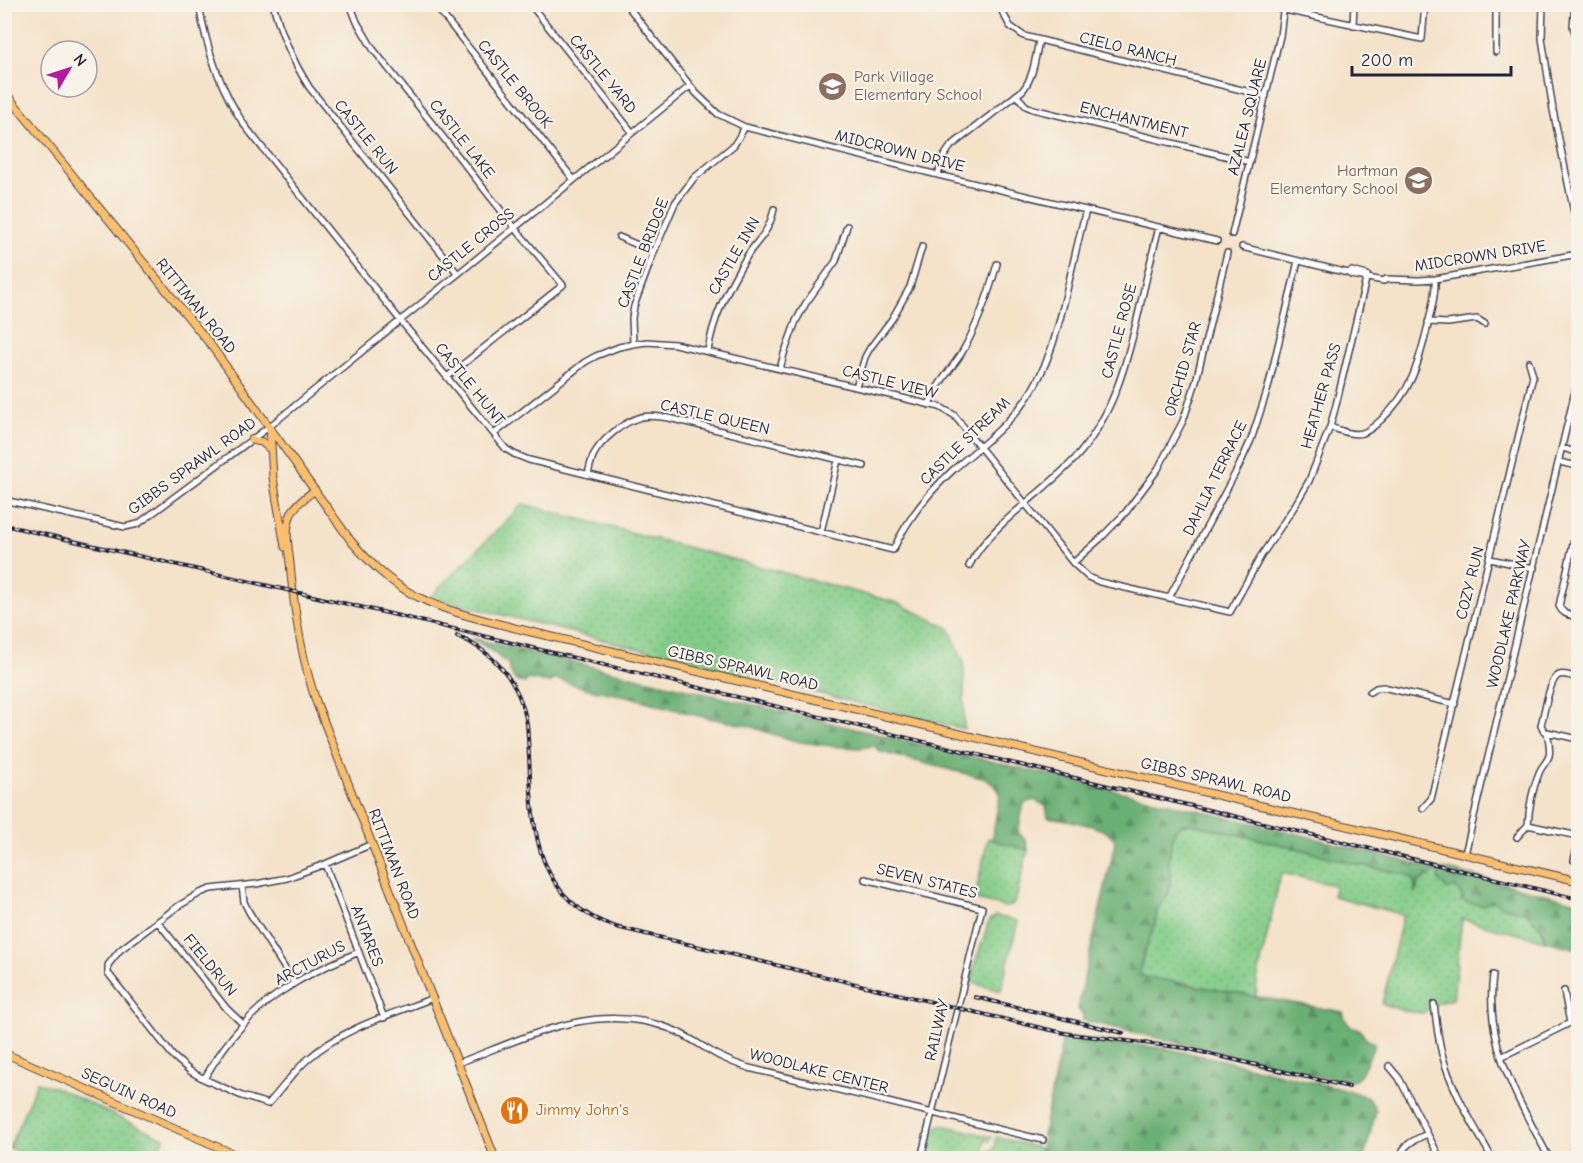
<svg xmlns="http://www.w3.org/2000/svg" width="1583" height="1163" viewBox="0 0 1583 1163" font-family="'Comic Neue',sans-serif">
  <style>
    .grass { fill: url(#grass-dots); stroke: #527762; stroke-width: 1.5 }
    .forest { fill: url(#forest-firs); stroke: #466958; stroke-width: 1.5 }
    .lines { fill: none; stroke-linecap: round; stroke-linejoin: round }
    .minor-casing { stroke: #423f50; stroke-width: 8 }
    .major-casing { stroke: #423f50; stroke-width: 9 }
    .minor { stroke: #fff; stroke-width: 5 }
    .major { stroke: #f9bf6d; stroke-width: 7 }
    .rail-casing { stroke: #22223b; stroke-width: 4 }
    .rail { stroke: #f7f3e8; stroke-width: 1.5; stroke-dasharray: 4.5; stroke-linecap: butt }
    .labels { text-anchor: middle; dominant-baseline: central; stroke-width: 4.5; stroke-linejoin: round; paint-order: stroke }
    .street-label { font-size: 16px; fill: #22223b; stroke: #f7f3e8 }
    .education-label { font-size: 16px; fill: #785e54; stroke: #f7f3e8; text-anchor: start }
    .food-label { font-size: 16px; fill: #c56008; stroke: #f7f3e8; text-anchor: start }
  </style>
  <defs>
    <pattern id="grass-dots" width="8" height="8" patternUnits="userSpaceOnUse" patternTransform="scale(1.5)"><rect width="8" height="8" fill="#83cc88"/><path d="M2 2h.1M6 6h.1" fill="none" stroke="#71af76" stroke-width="1.8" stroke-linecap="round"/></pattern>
    <pattern id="forest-firs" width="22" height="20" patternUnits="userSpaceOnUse" patternTransform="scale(1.5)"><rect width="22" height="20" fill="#6ab074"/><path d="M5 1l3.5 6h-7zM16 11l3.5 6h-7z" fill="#578f60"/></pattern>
  </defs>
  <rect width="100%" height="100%" fill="#f7f3e8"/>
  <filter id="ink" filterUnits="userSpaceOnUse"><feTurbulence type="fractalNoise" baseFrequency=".0167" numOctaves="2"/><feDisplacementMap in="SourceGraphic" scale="12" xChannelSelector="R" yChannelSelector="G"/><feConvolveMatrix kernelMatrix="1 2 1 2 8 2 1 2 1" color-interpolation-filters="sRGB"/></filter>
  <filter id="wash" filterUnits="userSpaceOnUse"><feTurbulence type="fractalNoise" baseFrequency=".008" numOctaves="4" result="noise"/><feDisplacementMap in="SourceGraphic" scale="24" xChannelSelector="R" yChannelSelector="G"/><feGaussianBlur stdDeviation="1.35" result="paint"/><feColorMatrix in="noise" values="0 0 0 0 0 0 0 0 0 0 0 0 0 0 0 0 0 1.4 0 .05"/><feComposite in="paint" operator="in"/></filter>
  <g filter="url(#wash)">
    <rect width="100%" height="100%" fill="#f4e2c9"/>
    <path class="grass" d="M523,504L898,603L949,628L964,662V729L926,720L430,597Z
      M1189,823L1300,849L1351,863L1408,875C1415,880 1416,884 1415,892H1416L1418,882L1439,870L1440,871L1438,880L1456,887L1463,898L1494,901L1528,913C1537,927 1542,921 1545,941L1462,919L1453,999L1438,1003L1423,1013L1404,1011L1382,1004L1403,915L1333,896L1334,885L1281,873L1257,980L1256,997L1183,983L1140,976L1141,963L1155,924L1158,907L1169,893L1170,879L1169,860L1172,837L1178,826Z
      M988,838L1028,850L1016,899L1012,906L1005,907L959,896V894L975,897Z
      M996,916L1018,921L1001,991L970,982C974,961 984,942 989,920Z
      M37,1082L60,1089L103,1110L164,1138L163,1143L144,1158H32L9,1148Z
      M939,1125H943L992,1137L990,1141L986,1140C983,1144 984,1149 985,1153L995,1148L996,1137L1036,1147L1054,1158H928L935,1129Z"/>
    <path class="forest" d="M471,638L1274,828L1440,870L1418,882L1416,892L1414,893C1416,885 1416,880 1408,875L1351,863L1300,849L1189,823L1178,826L1172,837L1169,860L1170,879L1169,893L1158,907L1155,924L1141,963L1140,976L1343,1012L1345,1020L1352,1028L1359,1029L1366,1039L1375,1044L1361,1074L1353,1081L1334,1080L1082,1020L1084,1016L1078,1009L1085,974L1113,853L1115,840C1106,825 1065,820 1048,817L1046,806L1035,800L1024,803L1018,832L1026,841L1028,850L992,840L1000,793L996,787L986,779L881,752L874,746L859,748L840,747L800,742L769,733L750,726L699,716L627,696L589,689L556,679L549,683L528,679L525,683L516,681L509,669V665L489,649Z
      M1444,869L1578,902V949L1545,941C1542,921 1537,927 1528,913L1500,906L1494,901H1489L1483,906L1461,901L1463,898L1456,887L1448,890L1438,880L1440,871Z
      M1063,1037L1163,1048L1218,1059L1350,1091C1364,1096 1369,1096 1376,1110L1364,1158H1054L1041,1149L1044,1128Z"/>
  </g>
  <g filter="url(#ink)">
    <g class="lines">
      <defs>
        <path id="minor" d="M199,4C206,48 220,89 245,126L400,320L506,449L514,454L529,460L893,550C907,520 928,493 953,470C978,448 1005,428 1025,401C1049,367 1058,329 1067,290C1073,263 1079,237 1086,210
          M273,4C281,35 292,60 309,87L458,274
          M350,4L357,22L373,49L515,228L563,285L447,377
          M434,4L574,180
          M530,4L632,132
          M626,4L696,93L718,114L745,127L938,175L1217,241
          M998,4L1010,26L1024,36L1266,96
          M1256,4L1422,39L1425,4
          M1543,4L1542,38L1553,110L1578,232
          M1575,4L1573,26L1578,43
          M1353,25L1354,4
          M1496,52V4
          M1016,95L1026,106L1033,109L1250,162
          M938,175L944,156L951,146L1023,90C1034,76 1035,58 1039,41
          M1232,234L1280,36L1284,4
          M619,237L654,252
          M1242,247L1348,273L1351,275L1384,281L1386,279L1419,280L1435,279L1578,254
          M1348,273L1352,271L1367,275
          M1428,322L1448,323L1477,319L1485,324
          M633,344L632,318L634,306L654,252L675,203L694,178L734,145L745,127
          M708,351C713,316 730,283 749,253C761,236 769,232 774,209
          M780,369L784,354L796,321L806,303L836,261L847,226
          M856,387L865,357L870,348L892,319L910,287L922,247
          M929,405C936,385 950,371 961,354C978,325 988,296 997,264
          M1330,427C1340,430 1352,436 1362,433C1370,431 1375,425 1381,420C1412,391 1418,365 1428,325C1431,310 1436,295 1435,279
          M494,434L585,362L596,356L619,347L633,344L647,342L675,344L940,407L954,415L1073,563L1088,577L1100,582L1230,612L1261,556L1294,507L1309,481L1330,427L1336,405L1367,275
          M1563,448L1578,453
          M1559,462L1578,466
          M588,475C589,469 591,462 593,456C601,440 623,422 641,417C650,415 660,417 669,418L864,466
          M4,500L125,527L138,524L270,426L690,86
          M1578,530L1574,539L1559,606C1563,615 1570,615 1578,617
          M821,532L838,460
          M1490,559L1534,568
          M1073,563L1100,539L1126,512L1158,469L1174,438L1183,421L1195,385L1227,253
          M969,566C989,524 1048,491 1080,453C1114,412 1127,362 1139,311C1145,283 1152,255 1159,227
          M1169,598L1239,466L1251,440L1268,388L1298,261
          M1578,678C1573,677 1565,673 1559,675C1549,679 1544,715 1541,725L1544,731L1547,732L1578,739
          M1370,692L1376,688L1383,687L1455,704
          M1423,808L1431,799L1533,376L1529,362
          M1528,825C1529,807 1532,790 1539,773C1541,767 1547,762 1549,756C1551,748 1548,739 1547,732
          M1517,837L1528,825L1578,836
          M372,844L325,864L287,878L256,884L211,889L200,893L177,907L120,950L108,965V973L173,1056L190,1071L204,1079L242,1096L268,1104C282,1089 293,1072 308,1059C343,1028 390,1015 433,998
          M1465,854L1578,379
          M1574,860L1578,844
          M325,864L384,1018
          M865,879L982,908L921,1158
          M242,886L244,902L249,912L294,983
          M158,922L227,1009L243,1024
          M1493,975C1484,1046 1518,1098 1549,1158
          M1564,991L1570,1023
          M1434,1004C1436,1021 1438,1038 1442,1054C1452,1092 1474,1125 1492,1158
          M1501,1057L1578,1019
          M458,1063C528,1037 595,1000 671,1029C688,1036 703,1047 719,1056C729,1061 739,1065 749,1068L1043,1140
          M1389,1066L1399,1078L1440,1158
          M204,1079C215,1060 227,1042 242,1026C273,990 316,970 359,952
          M1399,1158C1404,1144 1414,1140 1427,1134"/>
        <path id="major" d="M4,91L210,344L351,541C370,563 391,584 418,597C449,613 485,620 519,629L1578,881
          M270,428L273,478L285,547
          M251,440L262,442L270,449
          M315,490C307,496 297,503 292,512C284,528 288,546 290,563C294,611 301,658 317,704L495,1158
          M4,1053L243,1158"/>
      </defs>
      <use href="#minor" class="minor-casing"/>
      <use href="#major" class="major-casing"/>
      <use href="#minor" class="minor"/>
      <use href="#major" class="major"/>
      <defs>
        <path id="rail" d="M4,525L404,617L1463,871L1578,899
          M457,636C495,652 520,683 527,724C534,804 521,896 616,927L1046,1029L1070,1034L1185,1048L1349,1087
          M975,997L1123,1033"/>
      </defs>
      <use href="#rail" class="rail-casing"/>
      <use href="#rail" class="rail"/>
    </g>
  </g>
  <defs>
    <symbol id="school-disc" viewBox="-11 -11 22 22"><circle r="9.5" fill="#8d6e63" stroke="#f7f3e8"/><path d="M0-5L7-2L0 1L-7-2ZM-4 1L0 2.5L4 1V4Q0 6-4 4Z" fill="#fff"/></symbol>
    <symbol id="restaurant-disc" viewBox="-11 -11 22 22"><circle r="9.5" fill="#e8710a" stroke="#f7f3e8"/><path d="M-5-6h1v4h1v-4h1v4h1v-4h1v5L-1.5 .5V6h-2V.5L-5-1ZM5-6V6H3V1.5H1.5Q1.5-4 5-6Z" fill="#fff"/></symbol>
  </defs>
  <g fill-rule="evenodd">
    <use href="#school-disc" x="816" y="70" width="33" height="33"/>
    <use href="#school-disc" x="1402" y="164" width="33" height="33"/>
    <use href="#restaurant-disc" x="498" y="1094" width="33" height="33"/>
  </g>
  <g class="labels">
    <g class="street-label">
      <text transform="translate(1128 49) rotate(14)">CIELO RANCH</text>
      <text transform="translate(603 74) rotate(51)">CASTLE YARD</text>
      <text transform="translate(515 84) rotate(51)">CASTLE BROOK</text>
      <text transform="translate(1247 117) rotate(-76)">AZALEA SQUARE</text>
      <text transform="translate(1134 120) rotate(14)">ENCHANTMENT</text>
      <text transform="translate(366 137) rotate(51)">CASTLE RUN</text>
      <text transform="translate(462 139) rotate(52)">CASTLE LAKE</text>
      <text transform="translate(900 151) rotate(14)">MIDCROWN DRIVE</text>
      <text transform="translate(471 245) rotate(-39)">CASTLE CROSS</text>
      <text transform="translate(643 253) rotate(-69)">CASTLE BRIDGE</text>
      <text transform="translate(734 256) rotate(-60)">CASTLE INN</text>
      <text transform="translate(1480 256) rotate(-9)">MIDCROWN DRIVE</text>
      <text transform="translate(196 306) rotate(51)">RITTIMAN ROAD</text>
      <text transform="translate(1119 331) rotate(-75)">CASTLE ROSE</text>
      <text transform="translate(1183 369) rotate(-74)">ORCHID STAR</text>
      <text transform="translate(890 382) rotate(14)">CASTLE VIEW</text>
      <text transform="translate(470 384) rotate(51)">CASTLE HUNT</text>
      <text transform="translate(1321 396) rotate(-74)">HEATHER PASS</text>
      <text transform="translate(715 417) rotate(13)">CASTLE QUEEN</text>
      <text transform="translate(965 441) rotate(-44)">CASTLE STREAM</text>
      <text transform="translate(192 466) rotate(-36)">GIBBS SPRAWL ROAD</text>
      <text transform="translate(1215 478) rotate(-64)">DAHLIA TERRACE</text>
      <text transform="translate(1470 583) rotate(-76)">COZY RUN</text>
      <text transform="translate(1509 614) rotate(-77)">WOODLAKE PARKWAY</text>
      <text transform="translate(743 668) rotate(13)">GIBBS SPRAWL ROAD</text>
      <text transform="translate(1216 780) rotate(13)">GIBBS SPRAWL ROAD</text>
      <text transform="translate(394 864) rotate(69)">RITTIMAN ROAD</text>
      <text transform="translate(927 881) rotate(14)">SEVEN STATES</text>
      <text transform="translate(367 936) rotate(69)">ANTARES</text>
      <text transform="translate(310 963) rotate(-28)">ARCTURUS</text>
      <text transform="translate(210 965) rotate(51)">FIELDRUN</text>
      <text transform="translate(937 1030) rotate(-77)">RAILWAY</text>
      <text transform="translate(819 1071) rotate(14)">WOODLAKE CENTER</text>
      <text transform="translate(129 1093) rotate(24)">SEGUIN ROAD</text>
    </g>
    <g class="education-label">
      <text x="854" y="77">Park Village<tspan x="854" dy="18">Elementary School</tspan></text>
      <text x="1398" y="171" text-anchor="end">Hartman<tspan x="1398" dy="18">Elementary School</tspan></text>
    </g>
    <g class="food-label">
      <text x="536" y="1110">Jimmy John's</text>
    </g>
  </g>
  <rect width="1583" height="1163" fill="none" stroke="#f7f3e8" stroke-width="24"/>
  <g transform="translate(69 69) rotate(51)"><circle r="28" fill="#f7f3e8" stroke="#a29fa3" stroke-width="1.5"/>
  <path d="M0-4.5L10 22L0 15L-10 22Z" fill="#b5179e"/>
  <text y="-9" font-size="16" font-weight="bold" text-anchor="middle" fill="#22223b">N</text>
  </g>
  <path d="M1352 66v9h159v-9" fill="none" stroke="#22223b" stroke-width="3"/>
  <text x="1361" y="66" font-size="18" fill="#22223b" stroke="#f7f3e8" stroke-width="4.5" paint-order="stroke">200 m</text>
</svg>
